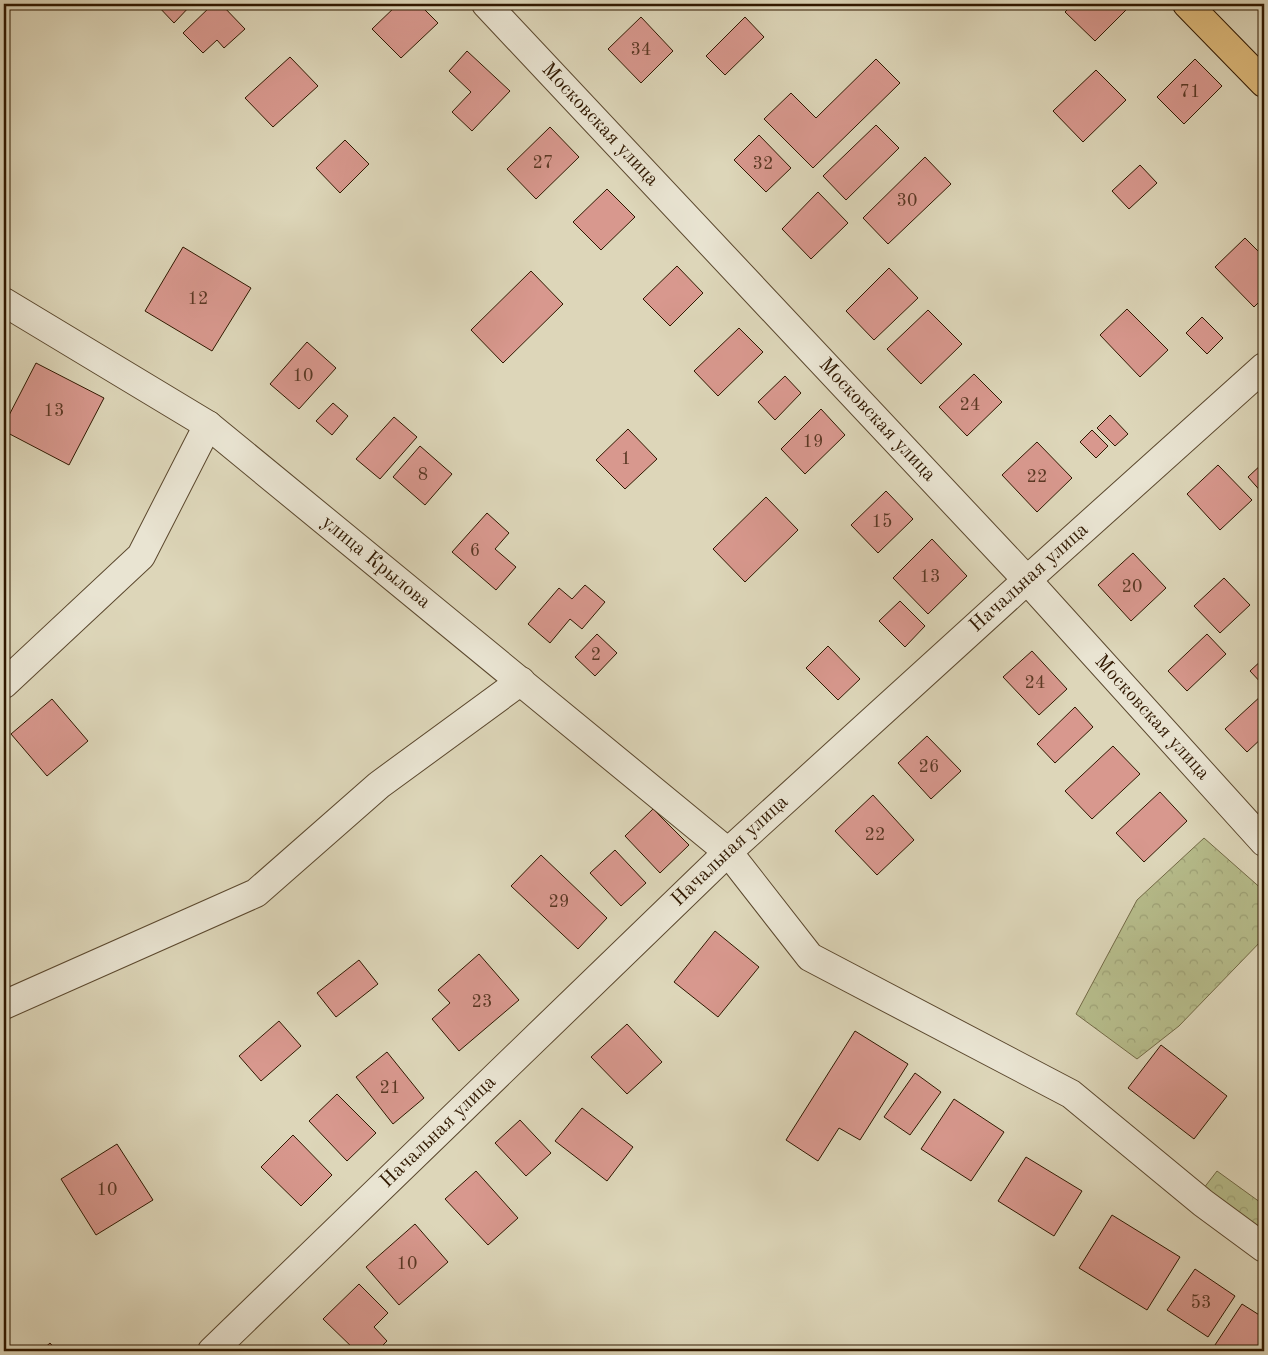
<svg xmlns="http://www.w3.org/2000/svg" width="1268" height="1355" viewBox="0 0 1268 1355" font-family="'Old Standard TT',serif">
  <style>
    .forest { fill: url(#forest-crowns); stroke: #736a46 }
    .building { fill: #d8988e; stroke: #301800 }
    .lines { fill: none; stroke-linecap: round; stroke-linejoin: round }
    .minor-casing { stroke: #5b482e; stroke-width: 30 }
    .major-casing { stroke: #301800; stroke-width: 30 }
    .minor { stroke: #e9e4d2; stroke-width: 28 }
    .major { stroke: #debb7c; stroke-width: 28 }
    .labels { text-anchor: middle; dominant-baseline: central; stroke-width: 5; stroke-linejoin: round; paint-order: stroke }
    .number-label { font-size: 18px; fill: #5a3824 }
    .street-label { font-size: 20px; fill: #301800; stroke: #e9e4d2 }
  </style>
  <defs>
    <pattern id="forest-crowns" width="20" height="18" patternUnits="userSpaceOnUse" patternTransform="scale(1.25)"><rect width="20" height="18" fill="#b6bc8b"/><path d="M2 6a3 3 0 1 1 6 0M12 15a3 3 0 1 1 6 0" fill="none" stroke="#9da176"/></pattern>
  </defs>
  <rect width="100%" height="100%" fill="#ddd6b9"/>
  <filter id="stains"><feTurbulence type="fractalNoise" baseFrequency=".004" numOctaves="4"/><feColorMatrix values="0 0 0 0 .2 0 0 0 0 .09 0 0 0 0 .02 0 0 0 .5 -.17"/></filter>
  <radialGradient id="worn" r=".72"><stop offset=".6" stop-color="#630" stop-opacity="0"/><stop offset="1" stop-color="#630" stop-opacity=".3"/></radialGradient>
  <path class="forest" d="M1204,838L1264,891V938L1179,1026L1137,1059L1076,1014L1137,900Z
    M1217,1171L1264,1205V1242L1200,1193Z"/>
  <path class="building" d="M156,4H192L174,23Z
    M213,4H221L245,29L224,48L217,40L203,53L183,33Z
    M398,4H419L438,23L401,58L372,29Z
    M1073,4H1132L1095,41L1065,12Z
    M641,17L673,51L641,83L608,49Z
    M745,17L764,37L725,75L706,56Z
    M467,51L510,91L472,131L452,112L471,92L449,71Z
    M290,57L318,86L273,127L245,98Z
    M876,59L900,83L813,168L764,119L791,93L816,118Z
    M1195,59L1222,86L1184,124L1157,97Z
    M1096,70L1126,100L1083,142L1053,111Z
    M876,125L899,148L846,200L823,176Z
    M550,127L579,157L536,199L507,169Z
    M759,135L791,168L766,192L734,160Z
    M345,140L369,164L340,193L316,168Z
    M925,157L951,184L888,244L863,218Z
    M1140,165L1157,183L1129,209L1112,191Z
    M607,189L635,217L601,250L573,222Z
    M818,192L848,223L811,259L782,229Z
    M1245,238L1264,257V297L1254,307L1215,267Z
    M183,247L251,288L212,351L145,311Z
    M677,266L703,293L670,326L643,299Z
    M889,268L918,298L874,340L846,311Z
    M531,271L563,304L503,363L471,330Z
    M1127,309L1168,350L1140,377L1100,335Z
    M928,310L962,344L921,384L887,349Z
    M1202,317L1223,338L1207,354L1186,333Z
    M739,328L763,352L718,396L694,371Z
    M307,342L336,368L299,409L270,384Z
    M36,363L104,398L69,465L4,431V425Z
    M974,374L1002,402L967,436L939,407Z
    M785,376L801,393L775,420L758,402Z
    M333,403L348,416L332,435L316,421Z
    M821,409L845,435L805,474L781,449Z
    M1110,415L1128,434L1115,446L1097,428Z
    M394,417L417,437L380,479L356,459Z
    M628,429L657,459L625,489L596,460Z
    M1092,430L1108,446L1096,458L1080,442Z
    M1037,442L1072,478L1037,512L1002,475Z
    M420,446L452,474L425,505L393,477Z
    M1264,462V495L1248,477Z
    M1218,465L1252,500L1220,530L1187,494Z
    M886,491L913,519L878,553L851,525Z
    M766,497L798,530L745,582L713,549Z
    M487,513L509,533L495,549L516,567L496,590L452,552Z
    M932,539L967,576L928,614L893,578Z
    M1133,553L1166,588L1131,621L1098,585Z
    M1224,578L1250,605L1220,633L1194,606Z
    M585,585L605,602L582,629L570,619L550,643L528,624L559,588L572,599Z
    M900,601L925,626L905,647L879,621Z
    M597,634L617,653L595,676L575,657Z
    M1207,634L1226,654L1187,691L1168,671Z
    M828,646L860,679L838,700L806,668Z
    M1032,651L1067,689L1039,715L1003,677Z
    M1264,658V686L1250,671Z
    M1262,695L1264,697V736L1247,752L1225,729Z
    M52,699L88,741L47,776L11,734Z
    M1075,707L1093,727L1055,763L1037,744Z
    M927,736L961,771L931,799L898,763Z
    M1113,746L1140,774L1092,819L1065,791Z
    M1160,792L1187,821L1144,862L1116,833Z
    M873,795L914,840L877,875L835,831Z
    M653,809L689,845L660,873L625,836Z
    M615,850L646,883L621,906L590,873Z
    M541,855L607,918L578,949L511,886Z
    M715,931L759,967L718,1017L674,982Z
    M479,954L519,1000L459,1051L432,1019L450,1003L438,990Z
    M359,960L378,984L336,1017L317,993Z
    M279,1021L301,1046L261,1081L239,1056Z
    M627,1024L662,1062L627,1094L591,1057Z
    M855,1031L908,1064L860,1140L839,1128L818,1161L786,1140Z
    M1161,1045L1227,1096L1194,1139L1128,1088Z
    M387,1052L424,1098L393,1124L356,1077Z
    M915,1073L941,1092L910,1135L884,1117Z
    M337,1094L376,1133L347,1161L309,1121Z
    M954,1099L1004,1132L971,1181L921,1149Z
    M582,1108L633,1147L607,1181L555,1141Z
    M520,1120L551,1153L526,1176L495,1143Z
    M293,1135L332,1175L301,1206L261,1167Z
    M117,1144L153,1200L96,1235L61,1179Z
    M1026,1157L1082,1191L1054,1236L998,1201Z
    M476,1171L518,1218L488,1245L445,1199Z
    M1112,1215L1180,1257L1147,1310L1079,1268Z
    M415,1224L448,1262L399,1305L366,1267Z
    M1195,1269L1235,1296L1208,1337L1167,1310Z
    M359,1284L388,1313L374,1327L387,1341L377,1351H356L323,1319Z
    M1242,1304L1264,1318V1351H1211Z
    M50,1343L57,1351H41Z"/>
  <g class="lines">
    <defs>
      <g id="minor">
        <path id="s1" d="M486,4L1027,580L1264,842"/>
        <path id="s2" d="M4,302L208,425L728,852L810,957L1071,1094L1203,1203L1264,1248"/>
        <path d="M4,684L141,556L208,425"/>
        <path d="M4,1005L256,893L379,785L521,681"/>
        <path id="s3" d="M212,1351L728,852L1027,580L1264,367"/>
      </g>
      <path id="major" d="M1187,4L1264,83"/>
    </defs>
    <use href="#minor" class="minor-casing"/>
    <use href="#major" class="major-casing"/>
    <use href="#minor" class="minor"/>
    <use href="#major" class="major"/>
  </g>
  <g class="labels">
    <g class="number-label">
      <text x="641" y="50">34</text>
      <text x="1190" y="92">71</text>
      <text x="543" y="163">27</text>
      <text x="763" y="164">32</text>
      <text x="907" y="201">30</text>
      <text x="198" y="299">12</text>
      <text x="303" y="376">10</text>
      <text x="970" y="405">24</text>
      <text x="54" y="411">13</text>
      <text x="813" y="442">19</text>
      <text x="626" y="459">1</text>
      <text x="423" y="475">8</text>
      <text x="1037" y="477">22</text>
      <text x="882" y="522">15</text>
      <text x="475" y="551">6</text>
      <text x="930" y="577">13</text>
      <text x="1132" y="587">20</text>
      <text x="596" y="655">2</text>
      <text x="1035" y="683">24</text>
      <text x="929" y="767">26</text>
      <text x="875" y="835">22</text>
      <text x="559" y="902">29</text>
      <text x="482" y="1002">23</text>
      <text x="390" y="1088">21</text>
      <text x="107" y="1190">10</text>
      <text x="407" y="1264">10</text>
      <text x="1201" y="1303">53</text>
    </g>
    <g class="street-label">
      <text stroke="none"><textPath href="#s1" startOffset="166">Московская улица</textPath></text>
      <text stroke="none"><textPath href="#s1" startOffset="571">Московская улица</textPath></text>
      <text stroke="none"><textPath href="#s2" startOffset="455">улица Крылова</textPath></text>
      <text stroke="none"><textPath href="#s3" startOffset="1125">Начальная улица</textPath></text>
      <text stroke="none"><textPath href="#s1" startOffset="976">Московская улица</textPath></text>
      <text stroke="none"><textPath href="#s3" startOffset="720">Начальная улица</textPath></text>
      <text stroke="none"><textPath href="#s3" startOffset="315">Начальная улица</textPath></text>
    </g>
  </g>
  <rect width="1268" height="1355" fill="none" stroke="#ddd6b9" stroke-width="20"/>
  <rect x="5" y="5" width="1258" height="1345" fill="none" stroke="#301800" stroke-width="2.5"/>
  <rect x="10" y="10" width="1248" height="1335" fill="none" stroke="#301800"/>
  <rect width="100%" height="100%" filter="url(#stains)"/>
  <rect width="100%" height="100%" fill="url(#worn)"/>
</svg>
